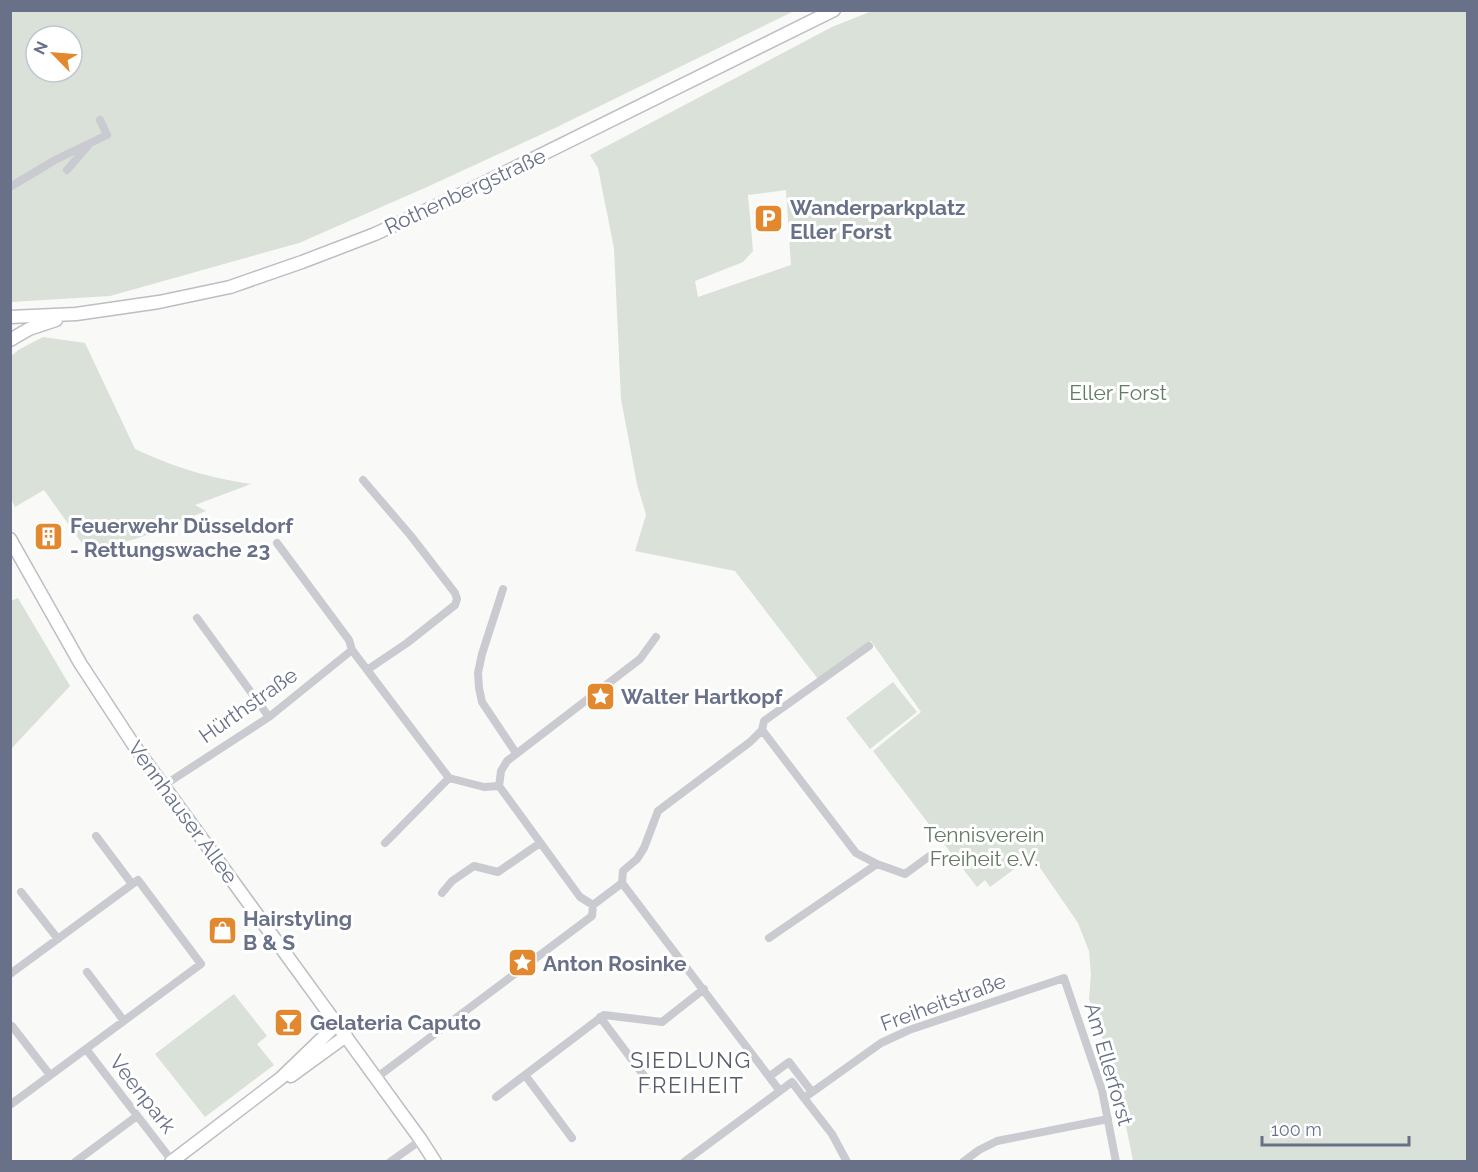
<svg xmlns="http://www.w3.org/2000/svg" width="1478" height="1172" viewBox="0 0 1478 1172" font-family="Raleway,sans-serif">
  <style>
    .green { fill: #d9e1d8; fill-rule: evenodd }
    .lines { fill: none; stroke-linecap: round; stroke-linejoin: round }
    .secondary-casing { stroke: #bcbec4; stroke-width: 15 }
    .street { stroke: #cacbd0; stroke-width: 8 }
    .secondary { stroke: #fff; stroke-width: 12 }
    .labels { text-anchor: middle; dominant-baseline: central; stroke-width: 6; stroke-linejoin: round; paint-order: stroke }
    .street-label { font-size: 21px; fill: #687188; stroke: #fff }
    .poi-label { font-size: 21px; font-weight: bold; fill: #687188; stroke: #fff; text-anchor: start }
    .park-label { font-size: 21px; fill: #637a65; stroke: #fff }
    .neighbourhood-label { font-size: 22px; letter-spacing: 1.5px; fill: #565d6d; stroke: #fff }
  </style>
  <rect width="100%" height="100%" fill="#f9f9f7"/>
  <path class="green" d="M10,11H794L555,128L427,187L299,243L110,296L11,302ZM36,36H72V72H36Z
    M872,11H1467V1161H1133L1118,1085L1089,999L1091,974L1089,951L1078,923L1032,856L990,887L985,880L977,887L873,751L921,712L871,641L818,679L735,571L635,551L646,515L637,484L621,399L614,248L598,168L590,155L832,27ZM786,190L791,265L698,297L695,281L743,262L753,251L748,195Z
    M43,337L85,343L135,449C177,468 205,477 251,484L195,505L206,511C170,525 123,550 84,546L44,490L15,507L10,497L11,356L20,349Z
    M18,598L70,686L11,749V601Z
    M893,682L917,712L870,749L846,718Z
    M234,994L267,1036L257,1044L274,1065L205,1117L155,1054Z"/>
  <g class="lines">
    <defs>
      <path id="secondary" d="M10,317L76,314L159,302L230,287L302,262L375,234L468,191L834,10
        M10,340L29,329L56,320
        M10,539L80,663L133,744L421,1140L435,1162
        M291,1076L346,1036
        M171,1162L281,1078L337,1024"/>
    </defs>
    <use href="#secondary" class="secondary-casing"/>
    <path class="street" d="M67,170L87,147
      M10,187L55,160L107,135L100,120
      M363,480L411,536L455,593L457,599L455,605L407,643L367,670
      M277,543L349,640L352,650L449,778L484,787L499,786
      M503,589L482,654L478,673L479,688L482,702L516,753
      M197,618L269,717
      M762,730L856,853L877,864L769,938
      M163,786L269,717L352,650
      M499,786L501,771L507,761L640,659L656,637
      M499,786L580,897L593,905
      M96,836L132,884
      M385,843L449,778
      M877,864L905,874L931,855
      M622,883L780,1091
      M21,892L58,939
      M442,893L452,881L474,866L498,872L540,843
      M87,972L124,1021
      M10,974L138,880L201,964L10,1105
      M600,1017L651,1085
      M12,1026L50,1075
      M86,1049L172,1161
      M525,1075L572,1138
      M770,1076L789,1062L812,1092
      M376,1078L592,916L593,905L622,883L623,871L637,859L644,848L658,811L750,742L762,730L764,721L869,646
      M496,1097L604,1015L662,1022L704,989
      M804,1098L832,1134L847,1162
      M75,1162L137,1116
      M390,1162L421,1140
      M684,1162L792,1082L804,1098L881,1043L909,1030L1064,978L1102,1090L1116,1162
      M963,1162L979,1150L997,1141L1108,1119"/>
    <use href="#secondary" class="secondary"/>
  </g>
  <defs>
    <symbol id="parking-square" viewBox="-11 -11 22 22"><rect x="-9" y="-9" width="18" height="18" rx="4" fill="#e2882e" stroke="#fff"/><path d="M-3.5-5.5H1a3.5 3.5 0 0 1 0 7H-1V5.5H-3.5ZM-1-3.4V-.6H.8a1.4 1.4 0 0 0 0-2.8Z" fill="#fff"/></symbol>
    <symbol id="building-square" viewBox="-11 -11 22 22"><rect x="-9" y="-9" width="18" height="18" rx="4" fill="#e2882e" stroke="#fff"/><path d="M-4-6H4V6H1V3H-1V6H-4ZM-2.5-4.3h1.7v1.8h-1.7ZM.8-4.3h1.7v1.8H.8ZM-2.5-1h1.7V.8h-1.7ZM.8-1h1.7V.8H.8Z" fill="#fff"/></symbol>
    <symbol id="sight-square" viewBox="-11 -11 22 22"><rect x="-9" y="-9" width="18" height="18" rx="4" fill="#e2882e" stroke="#fff"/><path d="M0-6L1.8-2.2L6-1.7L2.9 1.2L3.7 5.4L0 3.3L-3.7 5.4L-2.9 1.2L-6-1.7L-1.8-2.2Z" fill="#fff"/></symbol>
    <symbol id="shop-square" viewBox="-11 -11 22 22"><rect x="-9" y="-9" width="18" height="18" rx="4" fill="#e2882e" stroke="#fff"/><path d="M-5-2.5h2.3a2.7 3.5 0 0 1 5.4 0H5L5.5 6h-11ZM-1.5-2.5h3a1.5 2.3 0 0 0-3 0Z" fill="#fff"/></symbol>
    <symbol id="bar-square" viewBox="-11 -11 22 22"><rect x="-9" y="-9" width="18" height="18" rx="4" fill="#e2882e" stroke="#fff"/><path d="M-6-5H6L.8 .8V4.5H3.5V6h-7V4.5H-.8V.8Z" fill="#fff"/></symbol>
  </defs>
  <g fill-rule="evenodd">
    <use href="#parking-square" x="752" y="202" width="33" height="33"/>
    <use href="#building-square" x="32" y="520" width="33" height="33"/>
    <use href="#sight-square" x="584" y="680" width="33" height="33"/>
    <use href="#shop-square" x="206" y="914" width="33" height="33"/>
    <use href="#sight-square" x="506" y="946" width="33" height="33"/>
    <use href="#bar-square" x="272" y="1006" width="33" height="33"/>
  </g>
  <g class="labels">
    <g class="street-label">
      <text transform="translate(465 191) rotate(-25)">Rothenbergstraße</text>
      <text transform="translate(248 705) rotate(-35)">Hürthstraße</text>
      <text transform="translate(183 812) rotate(54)">Vennhauser Allee</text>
      <text transform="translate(943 1002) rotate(-20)">Freiheitstraße</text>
      <text transform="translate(1109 1064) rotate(74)">Am Ellerforst</text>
      <text transform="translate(143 1094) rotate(52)">Veenpark</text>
    </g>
    <g class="poi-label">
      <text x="790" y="207">Wanderparkplatz<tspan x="790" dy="24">Eller Forst</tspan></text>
      <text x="70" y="525">Feuerwehr Düsseldorf<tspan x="70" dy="24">- Rettungswache 23</tspan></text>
      <text x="621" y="696">Walter Hartkopf</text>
      <text x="243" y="918">Hairstyling<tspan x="243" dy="24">B &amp; S</tspan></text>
      <text x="543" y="963">Anton Rosinke</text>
      <text x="310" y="1022">Gelateria Caputo</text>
    </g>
    <g class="park-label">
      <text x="1118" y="392">Eller Forst</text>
      <text x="984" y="834">Tennisverein<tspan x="984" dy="24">Freiheit e.V.</tspan></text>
    </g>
    <g class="neighbourhood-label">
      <text x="691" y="1060">SIEDLUNG<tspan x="691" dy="25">FREIHEIT</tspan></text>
    </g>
  </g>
  <rect width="1478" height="1172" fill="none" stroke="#687188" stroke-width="24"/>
  <g transform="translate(54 54) rotate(295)"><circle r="28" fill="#ffffff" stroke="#c3c6cf" stroke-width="1.5"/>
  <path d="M0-4.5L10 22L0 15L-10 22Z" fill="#e2882e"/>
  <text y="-9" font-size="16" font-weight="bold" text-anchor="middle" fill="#687188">N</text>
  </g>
  <path d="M1262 1136v9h147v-9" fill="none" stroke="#687188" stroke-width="3"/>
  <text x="1271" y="1136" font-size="18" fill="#687188" stroke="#ffffff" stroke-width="4.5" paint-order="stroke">100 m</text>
</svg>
